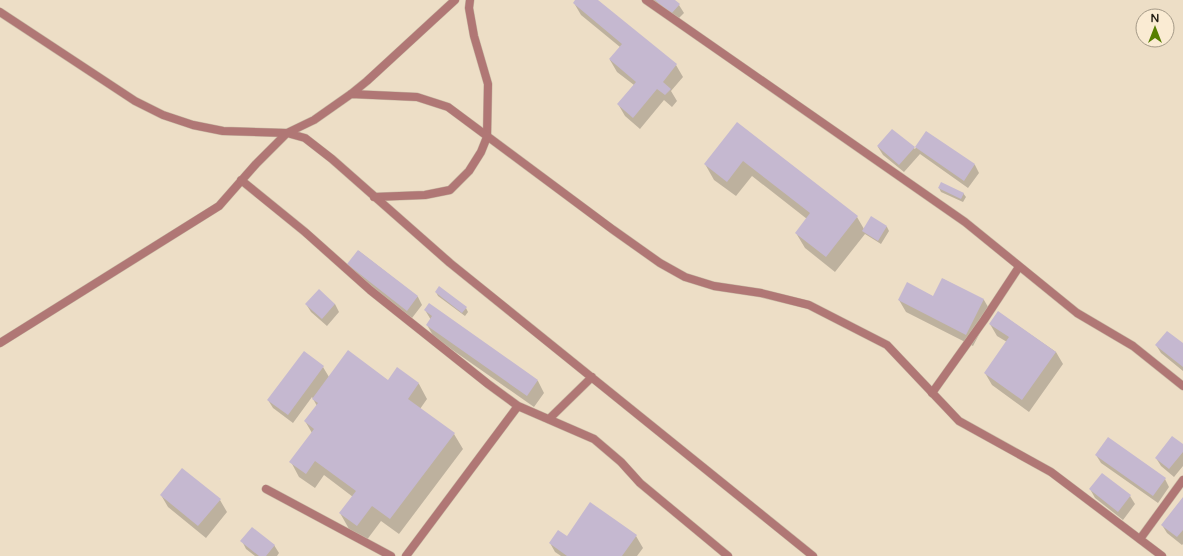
<svg xmlns="http://www.w3.org/2000/svg" width="1183" height="556" viewBox="0 0 1183 556" font-family="'Varela Round',sans-serif">
  <style>
    .shadow { fill: #0003 }
    .building { fill: #c5b8d0 }
    .lines { fill: none; stroke-linecap: round; stroke-linejoin: round }
    .lane-casing { stroke: #c9bba6; stroke-width: 9 }
    .street-casing { stroke: #c9bba6; stroke-width: 9 }
    .lane { stroke: #b07775; stroke-width: 8 }
    .street { stroke: #b07775; stroke-width: 8 }
  </style>
  <rect width="100%" height="100%" fill="#eddec6"/>
  <path class="shadow" d="M576,0H597L676,65L683,77L671,91L677,101L672,107L664,100L640,129L625,116L618,104L634,85L617,72L610,60L620,47L581,15L574,3Z
    M652,0H674L679,5L684,13L676,21Z
    M737,124L857,217L864,229L872,218L887,227L889,231L881,244L865,234L835,272L805,248L796,233L807,219L752,176L736,196L714,180L705,164Z
    M892,130L915,149L926,132L975,165L979,173L968,188L920,154L904,172L883,155L878,147Z
    M939,188L963,193L966,197L963,202L941,192Z
    M359,251L418,297L422,305L412,318L353,273L348,265Z
    M943,279L984,300L991,312L973,346L906,312L899,300L907,284L934,297Z
    M440,288L466,308L468,312L465,316L438,296L436,292Z
    M306,304H335L339,312L327,326L311,312Z
    M425,310L538,381L544,393L534,407L434,337L427,325L431,320Z
    M998,312L1056,352L1063,364L1029,412L992,385L985,373L1007,342L997,336L990,324Z
    M1156,345H1183V371L1161,353Z
    M323,367L329,377L388,381L398,369L419,384L427,399L420,409L454,434L463,449L399,534L381,521L366,541L349,529L340,513L353,497L324,475L315,488L299,477L291,462L312,433L305,421L317,406L312,397L293,423L273,408L268,400Z
    M1183,445V466L1174,477L1161,466L1156,458Z
    M1096,455L1165,479L1169,487L1158,503L1101,463Z
    M1102,474L1130,496L1135,504L1123,520L1095,498L1090,489Z
    M161,495L220,500L227,512L206,538L168,507Z
    M1183,498V544L1182,545L1167,533L1162,525Z
    M636,536L643,548L637,556H561L555,552L550,543Z
    M242,541L274,545L279,553L277,556H255L246,549Z"/>
  <path class="building" d="M575,0H598L677,64L663,82L671,89L665,95L657,89L633,118L617,104L636,82L609,59L622,44L573,3Z
    M655,0H675L680,4L671,14Z
    M737,122L858,216L826,257L795,233L810,213L743,161L727,182L704,164Z
    M892,129L915,147L899,165L877,146Z
    M926,131L975,164L964,181L915,147Z
    M941,182L964,193L961,199L938,188Z
    M871,216L887,226L878,241L862,231Z
    M358,250L418,296L407,311L347,264Z
    M942,278L984,299L966,335L898,300L907,282L933,296Z
    M439,286L467,307L462,313L435,292Z
    M319,289L335,304L322,319L305,304Z
    M429,303L538,380L527,396L426,325L432,316L424,310Z
    M998,311L1056,352L1022,400L984,373L1009,337L989,324Z
    M1167,331L1183,343V367L1155,345Z
    M348,350L388,380L397,367L419,383L408,399L455,433L390,519L372,506L357,526L339,513L356,491L315,461L306,474L289,462L314,429L304,421L318,403L312,399Z
    M304,351L324,366L288,415L267,400Z
    M1172,436L1183,444V452L1169,469L1155,458Z
    M1108,437L1166,478L1153,496L1095,455Z
    M182,468L221,499L198,526L160,495Z
    M1102,473L1131,495L1118,512L1089,489Z
    M1183,497V530L1177,537L1161,525Z
    M590,502L637,535L622,556H567L549,543L558,530L567,536Z
    M252,527L275,545L266,556H259L240,541Z"/>
  <g class="lines">
    <defs>
      <path id="lane" d="M374,197L425,195L450,190L469,171L481,152L487,137L488,84L474,36L469,8L470,0
        M932,393L984,320L1019,267
        M1140,539L1183,480"/>
      <path id="street" d="M646,0L965,222L1077,313L1133,346L1183,386
        M0,12L135,101L163,115L193,125L223,131L287,133L305,138L332,159L450,263L813,556
        M351,94L417,97L448,107L612,229L660,263L685,277L714,286L761,293L809,305L887,345L959,421L1051,472L1162,556
        M241,180L305,232L370,290L488,384L518,406L594,439L621,462L640,483L728,556
        M0,343L219,206L256,164L287,133L314,120L351,94L367,81L455,0
        M549,419L592,377
        M266,489L391,556
        M406,556L518,406"/>
    </defs>
    <use href="#lane" class="lane-casing"/>
    <use href="#street" class="street-casing"/>
    <use href="#lane" class="lane"/>
    <use href="#street" class="street"/>
  </g>
  <g transform="translate(1155 28)"><circle r="19" fill="#faebd3" stroke="#a49987"/>
  <path d="M0-3L7 15L0 10L-7 15Z" fill="#567f00"/>
  <text y="-6" font-size="11" font-weight="bold" text-anchor="middle" fill="#231e15">N</text>
  </g>
</svg>
